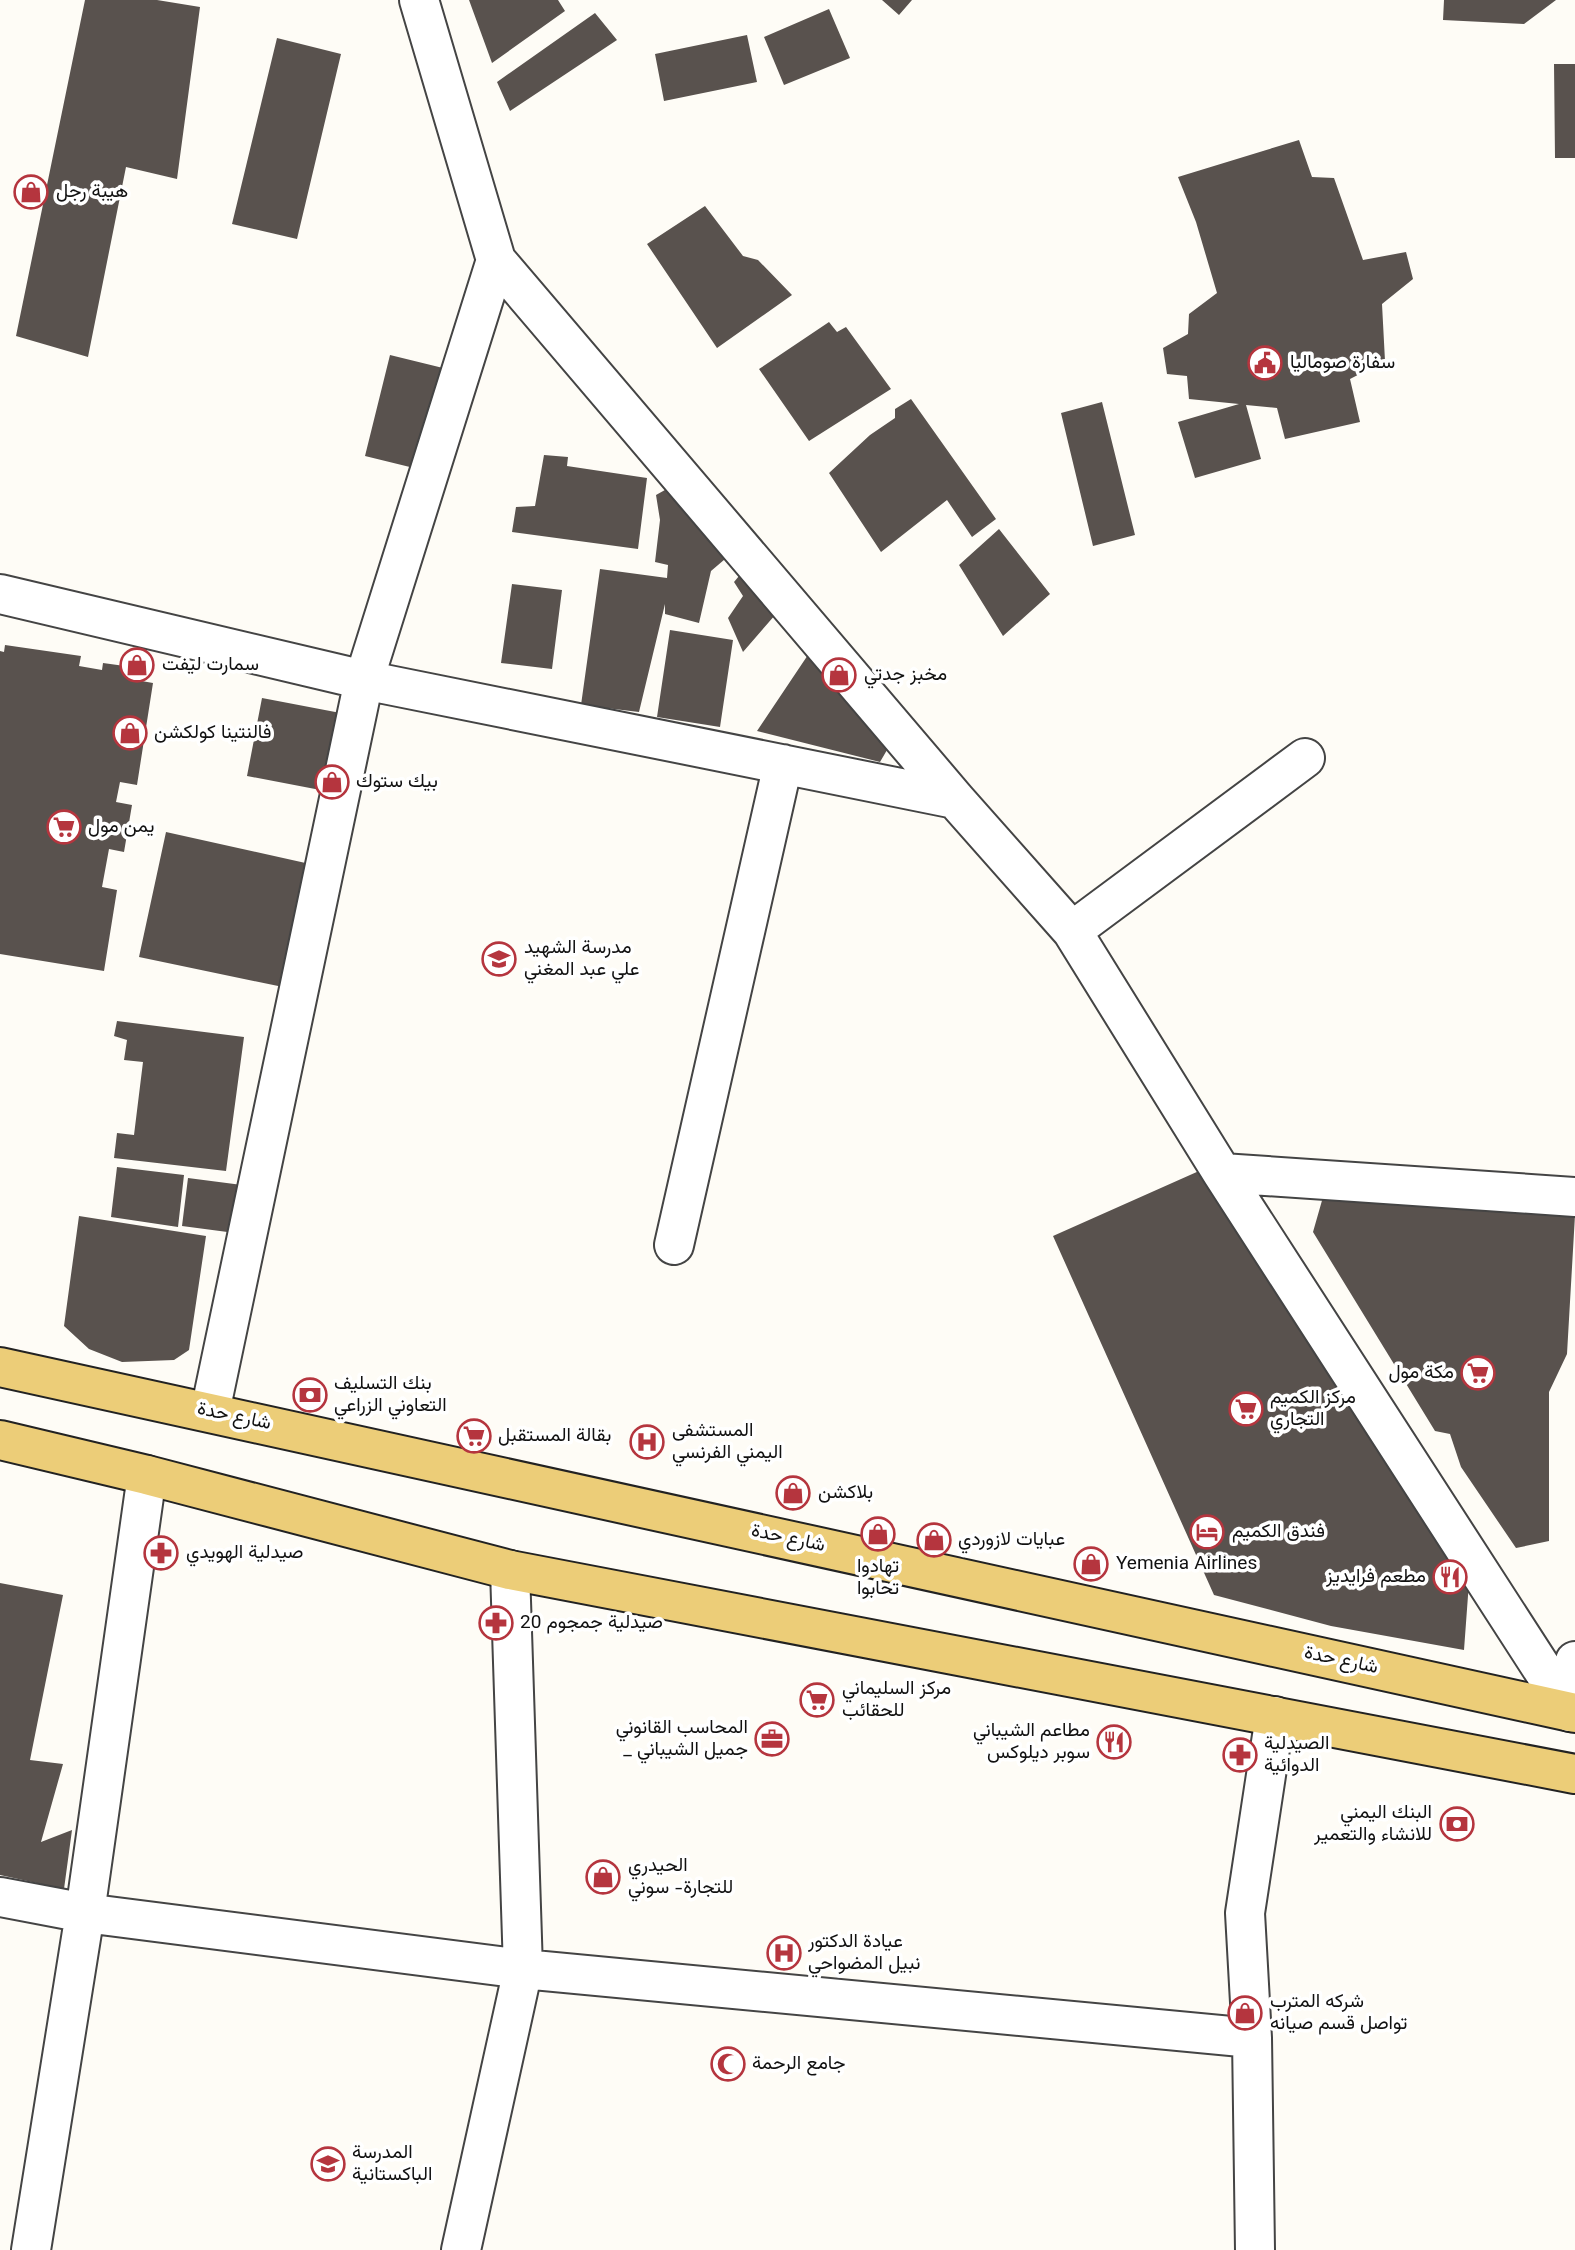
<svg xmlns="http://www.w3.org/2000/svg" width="1575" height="2250" viewBox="0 0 1575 2250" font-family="Georgia,Vazirmatn,serif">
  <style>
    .building { fill: #59524e }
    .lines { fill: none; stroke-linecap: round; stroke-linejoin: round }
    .minor-casing { stroke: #444; stroke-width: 42 }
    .major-casing { stroke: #222; stroke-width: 42 }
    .minor { stroke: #fff; stroke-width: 38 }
    .major { stroke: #eccd78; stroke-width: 38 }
    .labels { text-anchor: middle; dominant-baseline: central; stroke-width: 7; stroke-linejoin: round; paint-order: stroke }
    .poi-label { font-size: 19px; fill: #111; stroke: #fff; text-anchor: start }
    .street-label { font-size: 19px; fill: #111; stroke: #fff }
  </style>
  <rect width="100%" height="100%" fill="#fefcf6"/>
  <path class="building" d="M85,0H157L200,7L177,179L126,167L88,357L16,336Z
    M469,0H558L565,11L492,63Z
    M882,0H912L899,15Z
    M1444,0H1556L1524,24L1443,20Z
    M829,9L850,58L784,85L764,37Z
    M595,13L617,40L510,111L497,82Z
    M747,35L757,82L664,101L655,54Z
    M277,38L341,54L297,239L232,224Z
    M1554,64H1575V158H1555Z
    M1299,140L1312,177L1334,178L1363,260L1406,252L1413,279L1382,304L1385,361L1350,379L1360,422L1285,439L1277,408L1246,405L1261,459L1195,478L1178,422L1239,404L1189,399L1187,376L1167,374L1163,348L1188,334L1189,314L1217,293L1196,222L1178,177Z
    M705,206L743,256L758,260L792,295L717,348L647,244Z
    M829,322L837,332L846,327L891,389L809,441L759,369Z
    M390,355L443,368L418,469L365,456Z
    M911,399L996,519L972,537L947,500L881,552L829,473L870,435L895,418V409Z
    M1102,402L1135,535L1093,546L1061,413Z
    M544,455L568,457L567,466L647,478L638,549L512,532L516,507L535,506Z
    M681,481L738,548L711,571L699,623L665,614V604L639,712L581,705L600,569L667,578L668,565L655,562L660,520L656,495Z
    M999,529L1050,594L1003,636L959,565Z
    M749,564L789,599L743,652L728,618L743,596L734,582Z
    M512,584L562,590L552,669L501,663Z
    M670,630L733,640L720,727L657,717Z
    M824,631L908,714L880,762L757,731Z
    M5,645L81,656L79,666L102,670L103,663L132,667L130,679L153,683L137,785L120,782L116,802L132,805L124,852L109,849L102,887L117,890L104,971L0,954V651L4,652Z
    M262,698L351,715L336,793L247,776Z
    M166,832L310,864L283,987L139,957Z
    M117,1021L244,1037L226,1171L114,1158L117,1133L134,1135L143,1062L124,1060L127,1040L114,1036Z
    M117,1167L184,1175L178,1227L111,1217Z
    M1208,1167L1469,1582L1464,1650L1331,1626L1214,1595L1053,1236Z
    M188,1178L242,1185L235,1233L182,1226Z
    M1325,1190L1575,1215L1567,1354L1549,1392V1541L1516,1548L1461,1467L1450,1434L1435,1431L1313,1232Z
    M79,1216L206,1236L189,1350L174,1360L122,1362L89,1349L64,1326Z
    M0,1583L63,1595L30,1760L63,1764L41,1842L72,1830L64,1889L0,1875Z"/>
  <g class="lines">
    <defs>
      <path id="minor" d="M419,0L496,260L955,799L1072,931L1222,1173L1570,1712
        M0,594L364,680L955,799
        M1072,931L1305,758
        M1222,1173L1575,1197
        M674,1245L783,764
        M210,1412L364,680L496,260
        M1570,1712L1575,1661
        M0,1897L85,1913L523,1969L1252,2038
        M31,2250L85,1913L147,1475
        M461,2250L523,1969L510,1570
        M1255,2250L1252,2038L1245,1913L1275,1716"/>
      <path id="major" d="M0,1367L1575,1713
        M0,1440L147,1475L510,1570L1575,1774"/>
    </defs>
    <use href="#minor" class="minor-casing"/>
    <use href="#major" class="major-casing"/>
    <use href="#minor" class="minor"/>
    <use href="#major" class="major"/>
  </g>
  <defs>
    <symbol id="shop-ring" viewBox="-11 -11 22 22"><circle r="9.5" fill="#fff" stroke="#b5353e" stroke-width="1.5"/><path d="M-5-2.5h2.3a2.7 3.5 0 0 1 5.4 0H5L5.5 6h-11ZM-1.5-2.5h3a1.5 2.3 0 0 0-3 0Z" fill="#b5353e"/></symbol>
    <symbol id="civic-ring" viewBox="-11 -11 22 22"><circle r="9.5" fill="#fff" stroke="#b5353e" stroke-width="1.5"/><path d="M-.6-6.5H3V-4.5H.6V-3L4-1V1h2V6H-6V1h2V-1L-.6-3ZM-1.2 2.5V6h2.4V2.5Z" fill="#b5353e"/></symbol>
    <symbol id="supermarket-ring" viewBox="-11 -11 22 22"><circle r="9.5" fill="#fff" stroke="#b5353e" stroke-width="1.5"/><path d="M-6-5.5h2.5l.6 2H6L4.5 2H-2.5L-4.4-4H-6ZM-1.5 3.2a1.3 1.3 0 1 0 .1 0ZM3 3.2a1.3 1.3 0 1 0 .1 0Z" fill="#b5353e"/></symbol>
    <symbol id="school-ring" viewBox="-11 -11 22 22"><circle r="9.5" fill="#fff" stroke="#b5353e" stroke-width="1.5"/><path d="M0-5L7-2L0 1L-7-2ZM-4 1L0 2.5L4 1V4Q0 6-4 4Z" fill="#b5353e"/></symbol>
    <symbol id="bank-ring" viewBox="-11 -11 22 22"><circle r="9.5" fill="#fff" stroke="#b5353e" stroke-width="1.5"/><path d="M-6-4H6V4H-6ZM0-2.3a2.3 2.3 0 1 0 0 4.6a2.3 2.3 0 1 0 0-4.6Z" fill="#b5353e"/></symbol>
    <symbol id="hospital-ring" viewBox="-11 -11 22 22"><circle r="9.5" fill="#fff" stroke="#b5353e" stroke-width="1.5"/><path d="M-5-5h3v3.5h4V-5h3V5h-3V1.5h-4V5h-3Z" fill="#b5353e"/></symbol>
    <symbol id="hotel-ring" viewBox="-11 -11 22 22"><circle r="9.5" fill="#fff" stroke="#b5353e" stroke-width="1.5"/><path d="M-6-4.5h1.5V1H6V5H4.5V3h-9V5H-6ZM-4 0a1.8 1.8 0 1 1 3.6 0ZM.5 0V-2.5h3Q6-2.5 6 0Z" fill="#b5353e"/></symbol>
    <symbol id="pharmacy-ring" viewBox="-11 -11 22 22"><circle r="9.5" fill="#fff" stroke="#b5353e" stroke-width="1.5"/><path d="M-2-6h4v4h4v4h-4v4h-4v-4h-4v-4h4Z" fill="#b5353e"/></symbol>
    <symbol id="restaurant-ring" viewBox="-11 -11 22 22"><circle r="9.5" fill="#fff" stroke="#b5353e" stroke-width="1.5"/><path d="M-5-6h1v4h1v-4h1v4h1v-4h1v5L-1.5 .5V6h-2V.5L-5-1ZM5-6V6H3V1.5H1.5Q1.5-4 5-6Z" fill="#b5353e"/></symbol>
    <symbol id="office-ring" viewBox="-11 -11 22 22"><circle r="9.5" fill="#fff" stroke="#b5353e" stroke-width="1.5"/><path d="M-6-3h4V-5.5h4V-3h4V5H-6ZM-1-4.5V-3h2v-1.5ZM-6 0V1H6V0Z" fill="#b5353e"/></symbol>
    <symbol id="mosque-ring" viewBox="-11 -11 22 22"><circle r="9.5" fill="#fff" stroke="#b5353e" stroke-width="1.5"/><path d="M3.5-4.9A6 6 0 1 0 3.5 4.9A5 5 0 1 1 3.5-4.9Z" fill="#b5353e"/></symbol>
  </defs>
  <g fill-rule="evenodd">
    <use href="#shop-ring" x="12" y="173" width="38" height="38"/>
    <use href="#civic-ring" x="1246" y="344" width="38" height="38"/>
    <use href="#shop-ring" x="118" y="646" width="38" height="38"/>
    <use href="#shop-ring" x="820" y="656" width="38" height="38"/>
    <use href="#shop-ring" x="111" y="714" width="38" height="38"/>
    <use href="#shop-ring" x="313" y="763" width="38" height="38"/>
    <use href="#supermarket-ring" x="45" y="808" width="38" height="38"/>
    <use href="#school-ring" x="480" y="940" width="38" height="38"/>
    <use href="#supermarket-ring" x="1459" y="1354" width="38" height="38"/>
    <use href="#bank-ring" x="291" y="1376" width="38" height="38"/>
    <use href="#supermarket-ring" x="1227" y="1390" width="38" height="38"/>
    <use href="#supermarket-ring" x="455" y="1417" width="38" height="38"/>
    <use href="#hospital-ring" x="628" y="1423" width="38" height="38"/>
    <use href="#shop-ring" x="774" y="1474" width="38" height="38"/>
    <use href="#hotel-ring" x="1188" y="1513" width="38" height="38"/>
    <use href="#shop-ring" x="859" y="1515" width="38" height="38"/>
    <use href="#shop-ring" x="915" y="1521" width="38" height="38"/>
    <use href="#pharmacy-ring" x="142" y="1534" width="38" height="38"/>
    <use href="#shop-ring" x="1072" y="1545" width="38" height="38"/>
    <use href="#restaurant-ring" x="1431" y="1558" width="38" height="38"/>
    <use href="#pharmacy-ring" x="477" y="1604" width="38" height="38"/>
    <use href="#supermarket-ring" x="798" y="1681" width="38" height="38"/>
    <use href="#office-ring" x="753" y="1720" width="38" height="38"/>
    <use href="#restaurant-ring" x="1095" y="1723" width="38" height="38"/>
    <use href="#pharmacy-ring" x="1221" y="1736" width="38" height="38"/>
    <use href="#bank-ring" x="1438" y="1805" width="38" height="38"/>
    <use href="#shop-ring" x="584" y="1858" width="38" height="38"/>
    <use href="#hospital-ring" x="765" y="1934" width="38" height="38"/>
    <use href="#shop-ring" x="1226" y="1994" width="38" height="38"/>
    <use href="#mosque-ring" x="709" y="2045" width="38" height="38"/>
    <use href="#school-ring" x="309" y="2145" width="38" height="38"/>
  </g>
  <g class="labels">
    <g class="poi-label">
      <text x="56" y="192">هيبة رجل</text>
      <text x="1290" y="363">سفارة صوماليا</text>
      <text x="162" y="665">سمارت ليفت</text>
      <text x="864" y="675">مخبز جدتي</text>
      <text x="154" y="733">فالنتينا كولكشن</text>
      <text x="356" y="782">بيك ستوك</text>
      <text x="88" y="827">يمن مول</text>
      <text x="524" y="948">مدرسة الشهيد<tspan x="524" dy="22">علي عبد المغني</tspan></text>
      <text x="1454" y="1373" text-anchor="end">مكة مول</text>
      <text x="334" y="1384">بنك التسليف<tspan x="334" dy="22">التعاوني الزراعي</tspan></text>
      <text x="1270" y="1398">مركز الكميم<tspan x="1270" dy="22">التجاري</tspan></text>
      <text x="672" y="1431">المستشفى<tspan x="672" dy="22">اليمني الفرنسي</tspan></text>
      <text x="498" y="1436">بقالة المستقبل</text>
      <text x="818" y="1493">بلاكشن</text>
      <text x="1232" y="1532">فندق الكميم</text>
      <text x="958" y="1540">عبايات لازوردي</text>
      <text x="186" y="1553">صيدلية الهويدي</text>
      <text x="1116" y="1564">Yemenia Airlines</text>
      <text x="878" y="1567" text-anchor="middle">تهادوا<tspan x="878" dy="22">تحابوا</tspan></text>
      <text x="1426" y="1577" text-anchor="end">مطعم فرايديز</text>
      <text x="520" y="1623">صيدلية جمجوم 20</text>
      <text x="842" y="1689">مركز السليماني<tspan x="842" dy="22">للحقائب</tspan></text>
      <text x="748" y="1728" text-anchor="end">المحاسب القانوني<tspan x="748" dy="22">_ جميل الشيباني</tspan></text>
      <text x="1090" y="1731" text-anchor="end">مطاعم الشيباني<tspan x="1090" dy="22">سوبر ديلوكس</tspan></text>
      <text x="1264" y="1744">الصيدلية<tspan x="1264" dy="22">الدوائية</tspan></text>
      <text x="1432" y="1813" text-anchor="end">البنك اليمني<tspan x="1432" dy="22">للانشاء والتعمير</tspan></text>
      <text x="628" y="1866">الحيدري<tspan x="628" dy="22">للتجارة- سوني</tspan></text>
      <text x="808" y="1942">عيادة الدكتور<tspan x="808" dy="22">نبيل المضواحي</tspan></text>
      <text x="1270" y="2002">شركه المترب<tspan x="1270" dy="22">تواصل قسم صيانه</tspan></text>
      <text x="752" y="2064">جامع الرحمة</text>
      <text x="352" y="2153">المدرسة<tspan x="352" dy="22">الباكستانية</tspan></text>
    </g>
    <g class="street-label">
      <text transform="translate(234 1417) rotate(12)">شارع حدة</text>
      <text transform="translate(788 1539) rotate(12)">شارع حدة</text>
      <text transform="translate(1341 1661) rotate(12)">شارع حدة</text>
    </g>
  </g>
</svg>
